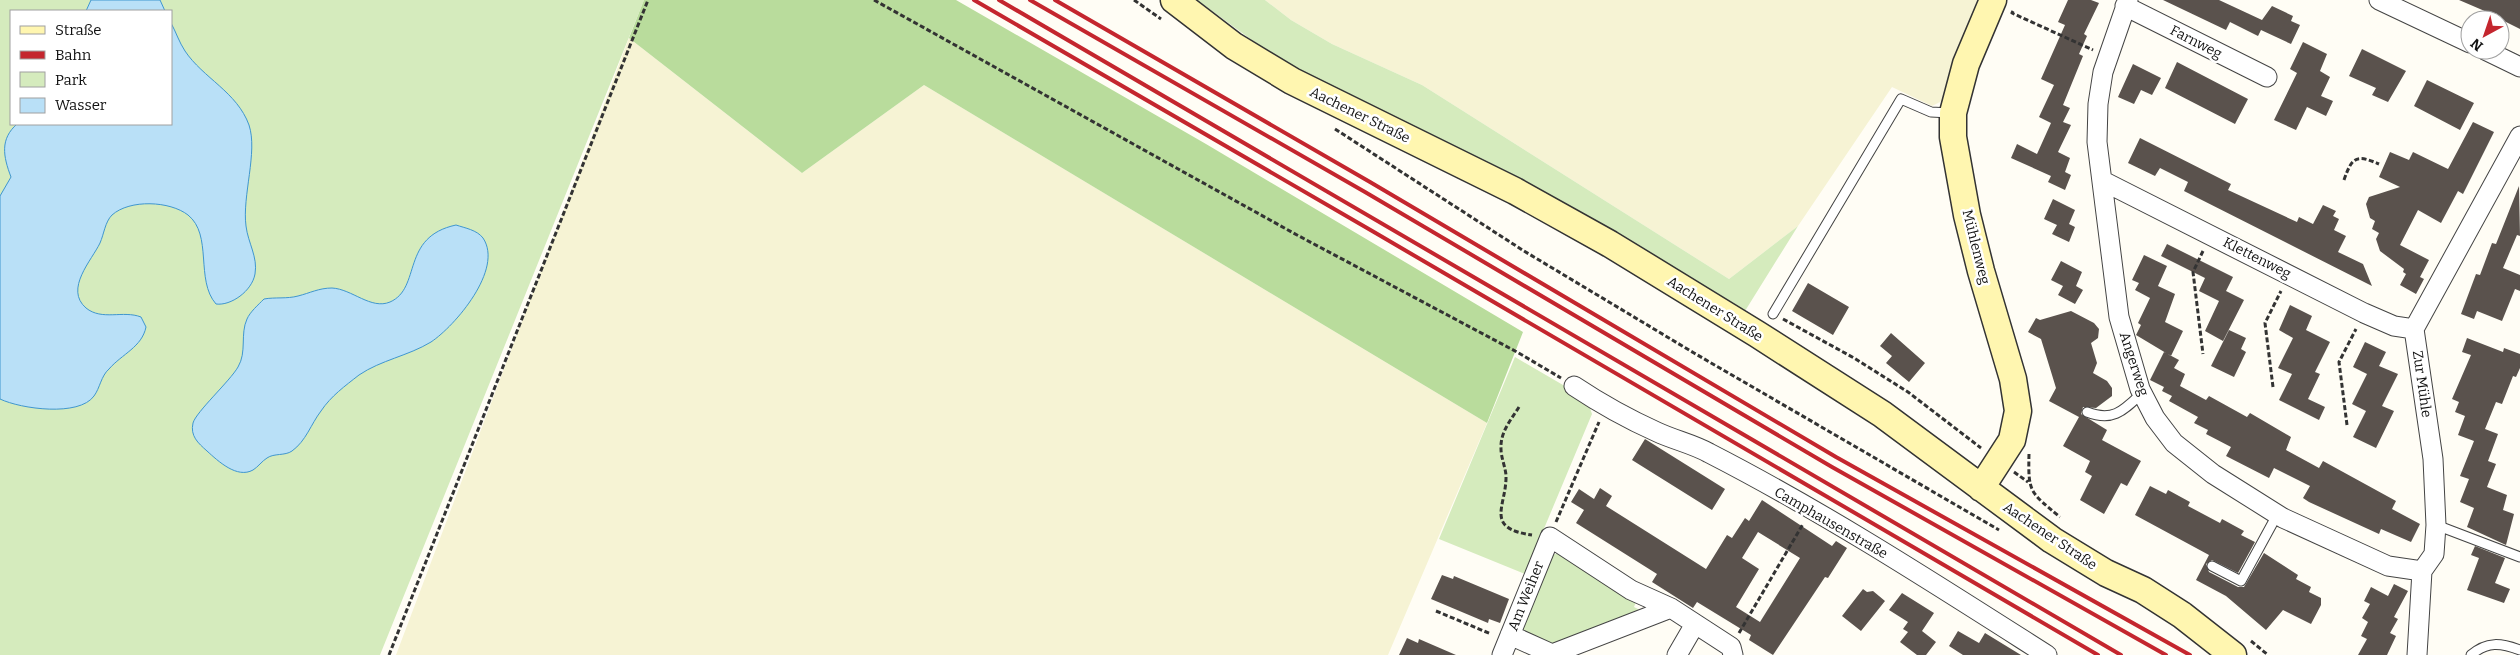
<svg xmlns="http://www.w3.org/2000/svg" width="2520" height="655" viewBox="0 0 2520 655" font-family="Bitter,serif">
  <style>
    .farmland { fill: #f6f3d4 }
    .green { fill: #d5ebbd; fill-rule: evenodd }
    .forest { fill: #b9dc9c }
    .water { fill: #b9e0f7; stroke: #3f96cf }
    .building { fill: #5a524d; fill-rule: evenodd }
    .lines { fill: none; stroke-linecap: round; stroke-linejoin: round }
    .lane-casing { stroke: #444; stroke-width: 11 }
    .street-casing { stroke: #444; stroke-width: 21 }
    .secondary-casing { stroke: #333; stroke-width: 29 }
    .path { stroke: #333; stroke-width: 3; stroke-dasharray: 5 2.5; stroke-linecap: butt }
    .lane { stroke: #fff; stroke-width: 9 }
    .street { stroke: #fff; stroke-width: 19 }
    .secondary { stroke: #fff6b0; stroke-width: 26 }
    .rail { stroke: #c4262e; stroke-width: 4 }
    .labels { text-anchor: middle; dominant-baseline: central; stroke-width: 5; stroke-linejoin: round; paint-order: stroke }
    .street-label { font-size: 14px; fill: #111; stroke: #fff }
  </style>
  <rect width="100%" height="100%" fill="#fffdf5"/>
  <path class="farmland" d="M1265,0H1980L1942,101L1932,106L1892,87L1798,226L1729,279L1422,85L1332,44L1291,20Z
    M629,38L802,173L924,85L1487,423L1388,655H396Z"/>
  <path class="green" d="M0,0H644L380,655H0ZM11,11H171V124H11Z
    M1197,0H1265L1291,20L1332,44L1422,85L1729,279L1798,226L1745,311L1618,237L1293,70Z
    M1515,357L1587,399L1592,414L1525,574L1439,539Z
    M1556,554H1561L1636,602L1634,607L1640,610L1555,647L1517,631L1551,555Z"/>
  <path class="forest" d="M644,0H956L1206,144L1523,332L1487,423L924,85L802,173L629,38Z"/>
  <path class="water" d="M91,0H160L165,11H86Z
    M171,23C176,32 179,42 185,51C203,78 237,92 249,125C258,152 242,196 246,226C248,243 258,257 255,274C252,291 231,306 216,304C195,280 213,235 188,215C170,201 130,199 112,215C105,222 104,234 100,243C92,260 64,289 86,308C102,321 123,310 141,317L146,327C142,347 122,354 109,369C101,376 100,388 94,396C79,417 21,409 0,399V196L11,177C3,156 0,139 17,124H171Z
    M456,225C465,228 477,230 483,238C504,269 455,326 431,342C408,356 381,360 359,375C345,386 331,396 321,411C311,424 306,441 292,451C285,456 274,453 267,458C262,461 258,467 253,470C237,479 218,461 207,451C198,443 190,436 193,423C196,412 230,381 238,367C247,352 240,334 247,319C250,312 258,305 264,299C275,297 287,299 298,296C310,293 319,288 332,288C352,289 371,310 390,302C422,288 400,237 456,225Z"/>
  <path class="building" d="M2068,0H2091L2099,3L2084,34L2087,36L2079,54L2083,56L2063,105L2070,108L2063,122L2071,125L2058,152L2070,158L2065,172L2071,175L2065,190L2048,182L2051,176L2011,158L2017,144L2037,154L2051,123L2039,117L2054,85L2041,79L2065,25L2058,22Z
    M2163,0H2219L2262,20L2272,6L2293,16L2291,21L2300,25L2291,44L2261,30L2258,36L2230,22L2226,30Z
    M2459,0H2520V29L2502,20H2493L2485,16L2487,12Z
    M2303,42L2327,54L2320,71L2330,77L2321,96L2333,101L2326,116L2307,107L2296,130L2274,120L2297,73L2290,69Z
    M2362,49L2406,71L2388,102L2372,95L2376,88L2349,76Z
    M2177,62L2248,99L2235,124L2165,88Z
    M2133,64L2161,78L2152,95L2141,90L2134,104L2118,97Z
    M2427,80L2474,103L2460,130L2414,106Z
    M2473,122L2494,132L2463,194L2458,191L2441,223L2418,210L2400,245L2429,260L2420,277L2424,279L2416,294L2400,285L2406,274L2403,272L2404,269L2380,251L2376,239L2379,233L2372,229L2375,221L2370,218L2366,204L2369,197L2400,187L2379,177L2390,152L2409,160L2413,152L2448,169Z
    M2140,138L2231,184L2228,190L2297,222L2299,217L2313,224L2323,205L2336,211L2333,216L2339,219L2334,230L2346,236L2338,252L2363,264L2372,286L2184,191L2188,182L2160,168L2155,176L2128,163Z
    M2519,186L2520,236L2517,235L2503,268L2520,275V291L2515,289L2502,321L2477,311L2474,319L2461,314L2476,274L2480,275L2492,243L2496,244Z
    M2053,199L2075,210L2069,224L2075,227L2069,242L2052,234L2057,225L2044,219Z
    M2167,244L2233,277L2226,291L2244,300L2223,341L2205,331L2219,301L2199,291L2205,278L2161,256Z
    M2144,255L2167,266L2158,286L2175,294L2165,322L2183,331L2171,356L2136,335L2141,325L2138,323L2150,298L2135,290L2139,283L2132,280Z
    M2061,261L2082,272L2076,286L2083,290L2075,304L2058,295L2063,286L2051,280Z
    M1808,283L1849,307L1833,335L1792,311Z
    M2290,305L2312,316L2306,330L2330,342L2315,372L2320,374L2308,399L2325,407L2319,420L2279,400L2292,374L2278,368L2293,338L2279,330Z
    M2071,311L2094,323L2099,329L2098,338L2091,343L2097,363L2093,373L2107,381L2112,388V396L2096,408L2083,407L2081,414L2107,430L2102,440L2141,461L2127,486L2121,483L2104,514L2080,500L2092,476L2085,472L2090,461L2063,446L2079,417L2049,401L2056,388L2041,339L2028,332L2036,318L2040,320Z
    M2229,330L2246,338L2241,349L2246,352L2234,377L2211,366Z
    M1891,333L1925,363L1909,382L1886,363L1892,356L1880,346Z
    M2467,338L2503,352L2504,348L2520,354V368L2516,377L2513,376L2502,404L2496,402L2485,429L2498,434L2488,461L2496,464L2487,487L2507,495L2503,510L2514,514L2506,545L2467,527L2474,508L2460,502L2469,479L2460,476L2474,441L2458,435L2465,416L2455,412L2459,402L2452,399L2471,355L2462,352Z
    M2365,342L2386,352L2379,366L2398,374L2382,406L2394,411L2376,448L2353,437L2366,411L2352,404L2367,374L2353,367Z
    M2164,352L2179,360L2174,368L2185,374L2180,386L2206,400L2209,396L2247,417L2250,413L2291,437L2286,450L2319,468L2323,461L2396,501L2392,509L2420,524L2411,542L2381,529L2379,534L2309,502L2303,498L2310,486L2274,468L2269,478L2226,456L2231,447L2206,434L2208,430L2194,423L2198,417L2169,401L2172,396L2162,391L2164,387L2150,380Z
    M1645,439L1725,489L1712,510L1632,460Z
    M2150,486L2166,494L2168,490L2190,502L2188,506L2220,523L2222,519L2244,531L2241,535L2255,542L2238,573L2212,560L2206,564L2209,572L2238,587H2244L2264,553L2298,575L2296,579L2311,587L2309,592L2321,598V605L2311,624L2283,610L2266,630L2226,596L2196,580L2209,555L2135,515Z
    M1600,488L1612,496L1606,506L1706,569L1727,535L1732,538L1745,518L1749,521L1762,500L1832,546L1836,541L1847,548L1828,578L1825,577L1773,655L1749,640L1751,635L1697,602L1693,608L1652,582L1657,574L1576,523L1584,510L1571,502L1579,489L1594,499ZM1758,532L1800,558L1760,622L1736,607L1759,569L1742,558Z
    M2475,546L2505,558L2495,583L2510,589L2504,603L2467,590L2479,558L2471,555Z
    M1442,575L1453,579L1454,576L1509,599L1500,623L1489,619L1488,623L1431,599Z
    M2394,584L2408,591L2394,617L2398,619L2390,633L2396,636L2387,655H2358L2367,639L2361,636L2368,622L2362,618L2370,604L2364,601L2371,587L2388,596Z
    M1863,589L1867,592L1873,591L1885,601L1861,631L1842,616Z
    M1902,593L1934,613L1922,631L1936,642L1926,655H1917L1900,642L1908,632L1903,629L1908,622L1889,610Z
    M1958,631L1979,643L1985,633L2021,655H1963L1949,646Z
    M1407,638L1418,643L1419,639L1456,655H1399Z"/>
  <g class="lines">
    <defs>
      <path id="lane" d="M1773,314L1901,99L1931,112L1950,113
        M2087,412C2113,422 2123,411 2142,393
        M2436,525L2520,557
        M2212,566L2241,581L2277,515
        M2471,655C2487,641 2501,643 2520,650"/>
      <path id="street" d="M2128,0L2103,72L2098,104L2097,142L2119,317L2140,389L2155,418L2174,443L2213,474L2283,518L2388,566L2422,571
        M2379,0L2470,43
        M2125,6L2267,77
        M2485,50L2520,67
        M2103,181L2364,313L2394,326L2414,329
        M1574,386C1601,404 1628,419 1657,432C1674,440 1693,444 1709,453C1826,513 1937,585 2047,655
        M1510,635L1552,654L1671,608
        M1502,655L1550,537L1631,590L1671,608L1731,647L1733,655
        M1677,655L1695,624
        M2417,655L2422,571L2434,554L2436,525L2433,459L2414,329L2520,136"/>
      <path id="secondary" d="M1174,0L1234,46L1292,81L1515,191L1610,244L1757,334L1882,414L2052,540L2106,573L2143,590L2182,615L2233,655
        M1981,488L2012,440L2018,411L2013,379L1981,271L1967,215L1953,137V113L1966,64L1993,0"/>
    </defs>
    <use href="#lane" class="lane-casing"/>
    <use href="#street" class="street-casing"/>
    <use href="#secondary" class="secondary-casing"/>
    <path class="path" d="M874,0L1297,235L1517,352L1561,378
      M1134,0L1161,19
      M2013,11L2012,13L2093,50
      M1335,129L1524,251L1694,353L1999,530
      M2344,180C2352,157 2356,154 2379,164
      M2203,251L2193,272L2203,354
      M1783,319L1854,358L1908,392L1981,448
      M2273,387L2265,323L2281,291
      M1519,407C1511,420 1500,432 1501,449C1501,457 1505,466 1506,475C1507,506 1483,528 1532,535
      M2347,425L2339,362L2356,329
      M2029,454C2028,493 2030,492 2060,517
      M2014,472L2028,482
      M1556,522L1599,422
      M1436,611L1491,634
      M1739,633L1803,524
      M2251,641L2268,655
      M389,655L648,0"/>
    <use href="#lane" class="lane"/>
    <use href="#street" class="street"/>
    <use href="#secondary" class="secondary"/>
    <path class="rail" d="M974,0C1350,216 1723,438 2098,655
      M999,0L2121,655
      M1030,0L1365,192L1832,467L2166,655
      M1055,0L1370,182L1836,457L2190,655"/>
  </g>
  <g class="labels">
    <g class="street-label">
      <text transform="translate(2196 42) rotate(27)">Farnweg</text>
      <text transform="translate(1360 115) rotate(26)">Aachener Straße</text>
      <text transform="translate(1976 247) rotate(76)">Mühlenweg</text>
      <text transform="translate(2257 258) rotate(27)">Klettenweg</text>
      <text transform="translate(1715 309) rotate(32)">Aachener Straße</text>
      <text transform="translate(2134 364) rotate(72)">Angerweg</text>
      <text transform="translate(2422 384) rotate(82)">Zur Mühle</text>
      <text transform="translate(1831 523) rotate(30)">Camphausenstraße</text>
      <text transform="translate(2050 536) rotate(34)">Aachener Straße</text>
      <text transform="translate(1526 596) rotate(-68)">Am Weiher</text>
    </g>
  </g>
  <rect x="10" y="10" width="162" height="115" fill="#ffffff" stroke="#a0a0a0"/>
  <rect x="20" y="26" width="25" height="8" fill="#fff6b0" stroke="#a0a0a0"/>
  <text x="55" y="35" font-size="15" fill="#111111">Straße</text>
  <rect x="20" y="51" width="25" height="8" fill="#c4262e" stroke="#a0a0a0"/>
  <text x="55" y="60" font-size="15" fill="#111111">Bahn</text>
  <rect x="20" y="72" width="25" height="15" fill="#d5ebbd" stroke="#a0a0a0"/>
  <text x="55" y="85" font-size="15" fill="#111111">Park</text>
  <rect x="20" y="98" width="25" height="15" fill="#b9e0f7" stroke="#a0a0a0"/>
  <text x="55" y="110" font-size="15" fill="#111111">Wasser</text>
  <g transform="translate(2485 35) rotate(220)"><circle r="24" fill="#ffffff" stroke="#a0a0a0"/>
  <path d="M0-4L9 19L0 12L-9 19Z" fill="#c4262e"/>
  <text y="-8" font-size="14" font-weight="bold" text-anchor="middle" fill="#111111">N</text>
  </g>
</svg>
